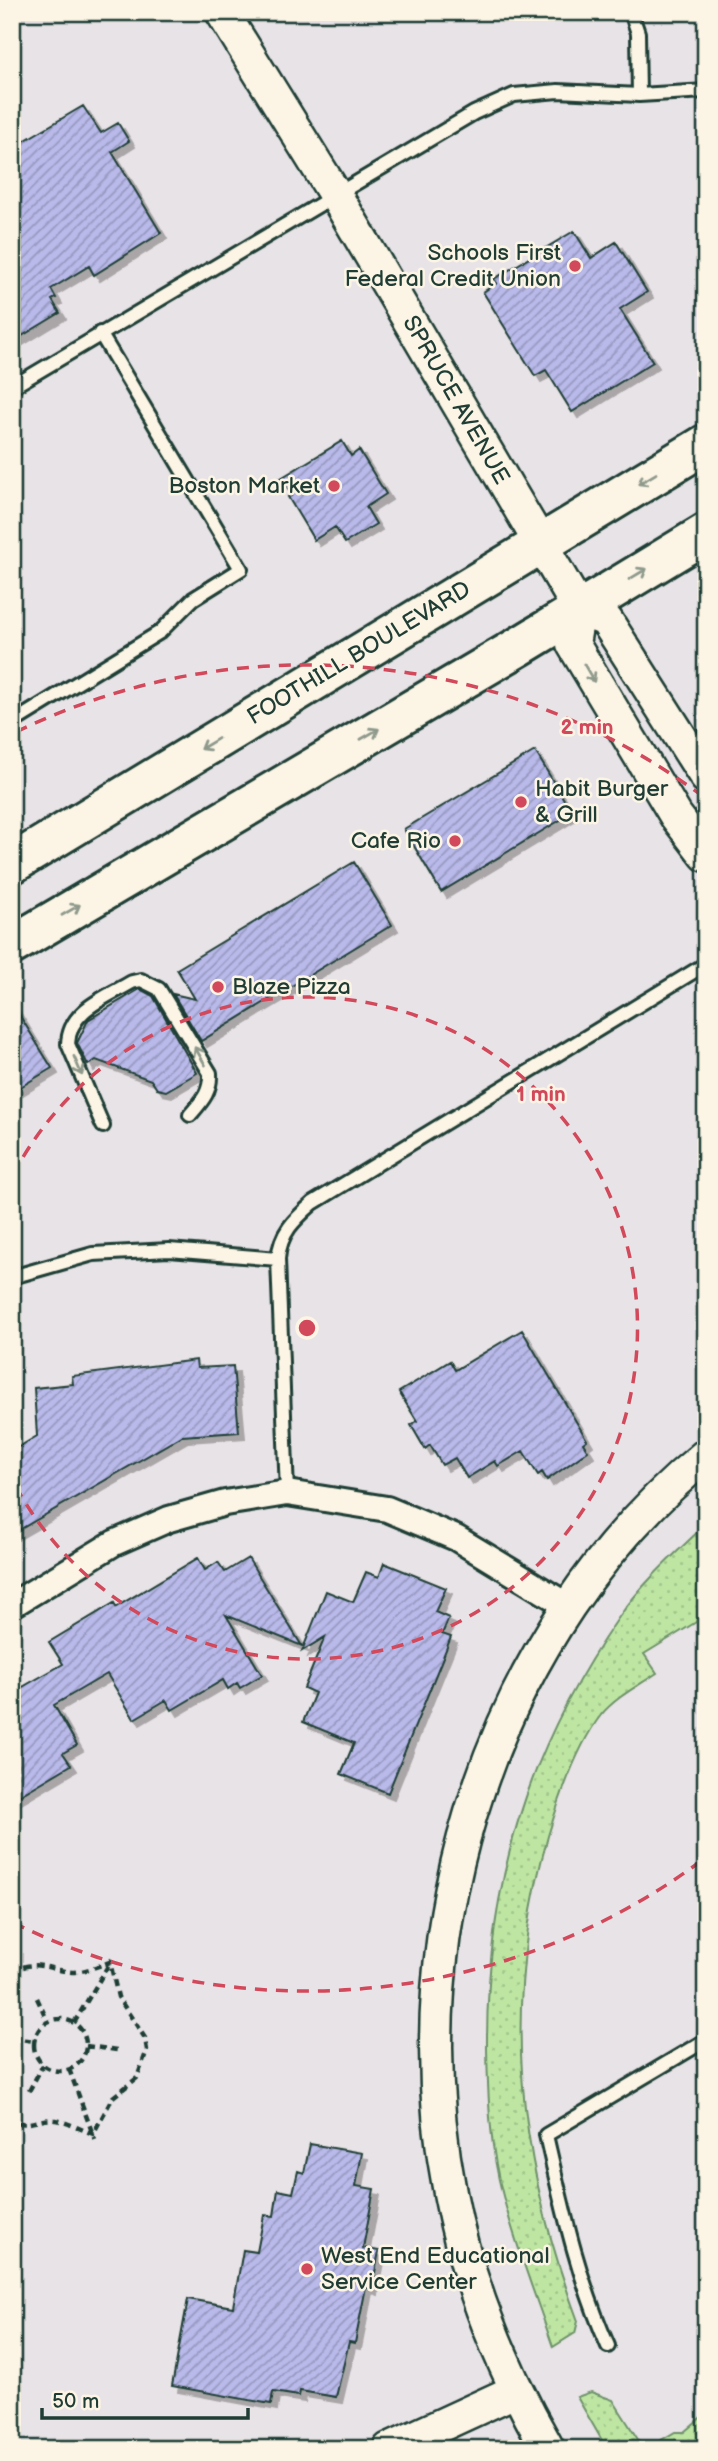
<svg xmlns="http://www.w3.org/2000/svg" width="718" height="2461" viewBox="0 0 718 2461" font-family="'Balsamiq Sans',sans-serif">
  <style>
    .garden { fill: url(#garden-dots); stroke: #6e926b; stroke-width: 2 }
    .building { fill: url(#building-hatch); stroke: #1f3d34; stroke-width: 2; filter: url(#shadow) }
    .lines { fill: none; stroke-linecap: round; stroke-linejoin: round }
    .service-casing { stroke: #1f3d34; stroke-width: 18 }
    .minor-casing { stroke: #1f3d34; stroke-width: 30 }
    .tertiary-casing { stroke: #1f3d34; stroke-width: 37 }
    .primary-casing { stroke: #1f3d34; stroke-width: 44 }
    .path { stroke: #1f3d34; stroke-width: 4.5; stroke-dasharray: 7 5; stroke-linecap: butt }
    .service { stroke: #fcf5e5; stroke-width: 12 }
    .minor { stroke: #fcf5e5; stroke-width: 24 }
    .tertiary { stroke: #fcf5e5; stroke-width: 32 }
    .primary { stroke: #fcf5e5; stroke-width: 38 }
    .oneway { stroke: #8e998c }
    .ring { fill: none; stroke: #d1495b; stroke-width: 3.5; stroke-dasharray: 12 9 }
    .poi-dot { fill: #d1495b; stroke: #fcf5e5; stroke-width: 2.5 }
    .labels { text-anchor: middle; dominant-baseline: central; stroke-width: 5; stroke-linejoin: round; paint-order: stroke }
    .poi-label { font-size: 23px; fill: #1f3d34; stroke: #fcf5e5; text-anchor: end }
    .street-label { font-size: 23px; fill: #1f3d34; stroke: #fcf5e5 }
    .centre { fill: #d1495b; stroke: #fcf5e5; stroke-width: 3.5 }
    .ring-label { font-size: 21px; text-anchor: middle; font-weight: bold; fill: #d1495b; stroke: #fcf5e5; stroke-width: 5; stroke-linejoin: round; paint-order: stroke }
  </style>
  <defs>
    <pattern id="garden-dots" width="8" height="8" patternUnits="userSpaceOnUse" patternTransform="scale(1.75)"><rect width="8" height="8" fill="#bee6a2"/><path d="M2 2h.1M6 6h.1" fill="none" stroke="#a3c68c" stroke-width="1.8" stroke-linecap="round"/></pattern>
    <pattern id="building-hatch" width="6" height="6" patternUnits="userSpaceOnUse" patternTransform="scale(1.75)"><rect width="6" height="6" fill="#b9b9ea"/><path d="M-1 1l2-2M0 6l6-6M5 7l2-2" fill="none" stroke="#9698be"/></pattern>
    <filter id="shadow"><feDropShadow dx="6" dy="6" stdDeviation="0" flood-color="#0004"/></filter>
  </defs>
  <rect width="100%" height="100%" fill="#e8e3e6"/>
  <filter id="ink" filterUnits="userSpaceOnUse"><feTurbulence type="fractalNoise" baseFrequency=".0143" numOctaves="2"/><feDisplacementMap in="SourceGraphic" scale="14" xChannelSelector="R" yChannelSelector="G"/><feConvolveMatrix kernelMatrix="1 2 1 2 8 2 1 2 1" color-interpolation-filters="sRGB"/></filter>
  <g filter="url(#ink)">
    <path class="garden" d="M706,1524V1616L644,1654L657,1673C638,1686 616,1697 601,1715C577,1746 559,1799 548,1836C500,2004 518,2160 578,2321L575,2333L553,2347C536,2297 516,2247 503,2196C490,2149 488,2098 487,2049C486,1886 526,1751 619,1617C643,1582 676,1553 706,1524Z
      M591,2392L613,2400L644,2449H607L577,2397Z
      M706,2413V2449H646L675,2432H684Z"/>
    <path class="building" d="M83,106L101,133L118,123L129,141L112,152L161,233L94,275L89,266L51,289L56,298L52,300L60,313L12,342V148Z
      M574,231L591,258L616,242L647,292L620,309L653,362L572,412L546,370L535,376L483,292L497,283L494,279Z
      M342,441L351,456L359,450L386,494L366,507L376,524L345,543L335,527L314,540L288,497L292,495L281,478Z
      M535,751L572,813L441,892L404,829Z
      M354,862L392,925L201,1041L173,994L195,999L177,969Z
      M140,989L153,996L197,1073L166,1091L157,1089L151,1080L96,1060L88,1065L77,1043L88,1020Z
      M12,1003L52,1068L12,1092Z
      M522,1330L587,1440L583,1443L588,1451L547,1480L542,1472L538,1475L523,1451L498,1466L495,1461L467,1478L455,1458L442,1465L430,1445L425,1449L411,1425L417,1421L399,1392L450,1361L455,1370Z
      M196,1360L197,1368L233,1366L239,1432L182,1436L12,1534V1451L37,1436L34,1388L73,1384L72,1376Z
      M198,1558L205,1570L218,1562L225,1572L248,1558L302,1646L226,1615L262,1675L240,1688L237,1683L228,1689L223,1680L172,1710L166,1700L134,1719L107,1674L54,1705L77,1745L63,1753L71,1765L12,1800V1693L63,1664L49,1642L114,1603L116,1607Z
      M384,1563L446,1588L435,1612L449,1618L442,1634L451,1637L388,1793L341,1774L354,1743L303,1722L315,1693L304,1688L325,1637L302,1651L326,1591L353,1602L366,1572L379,1577Z
      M310,2144L362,2153L356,2186L374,2189L363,2248L379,2251L372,2289L366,2287L355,2343L349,2342L336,2397L300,2391L299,2396L273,2392L271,2404L172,2386L188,2299L233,2307L243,2250L257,2252L264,2215L274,2216L278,2190L293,2193L298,2171L304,2173Z"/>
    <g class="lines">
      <defs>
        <path id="service" d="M631,12L638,33L639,95
          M12,387L474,113L514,95L558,91L639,95L706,91
          M12,723L160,632L193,599L241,569L100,333
          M103,1126L68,1044C69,1010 105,998 132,982L141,980L159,989L210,1073C211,1092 202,1101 190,1115
          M12,1277L93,1254L169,1250L278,1259
          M287,1493L278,1259C280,1233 294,1220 313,1203L706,964
          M608,2346C577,2276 563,2209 546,2135L706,2040"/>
        <path id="minor" d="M12,1605L114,1543L169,1519L225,1503L287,1493L387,1509L456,1538L568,1606"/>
        <path id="tertiary" d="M222,12L336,196L579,609L606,620L706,777
          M579,609L573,644L676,816L706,855
          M389,2449L515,2391
          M548,2449C503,2370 467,2283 450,2193C398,1926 493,1629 706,1455"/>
        <path id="primary" d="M12,864L706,444
          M12,945L520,646L706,533"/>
      </defs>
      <use href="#service" class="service-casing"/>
      <use href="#minor" class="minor-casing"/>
      <use href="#tertiary" class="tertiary-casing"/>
      <use href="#primary" class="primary-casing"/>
      <path class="path" d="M12,1972C36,1958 48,1970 72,1972C84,1972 98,1966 110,1962L118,1997L145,2038L147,2050L137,2078L113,2097L93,2134C81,2129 68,2123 56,2120C40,2117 27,2129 12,2120
        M37,1998L48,2022
        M34 2045a26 26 0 1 1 52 0a26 26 0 1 1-52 0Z
        M74,2023L112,1959
        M12,2038L34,2041
        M86,2046L117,2050
        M69,2069L95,2140
        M29,2091L43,2065"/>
      <use href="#service" class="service"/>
      <use href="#minor" class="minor"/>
      <use href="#tertiary" class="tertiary"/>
      <use href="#primary" class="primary"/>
    </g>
    <defs><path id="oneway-shaft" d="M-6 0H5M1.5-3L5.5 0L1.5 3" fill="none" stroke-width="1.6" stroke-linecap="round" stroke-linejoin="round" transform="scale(1.75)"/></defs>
    <g class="oneway">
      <use href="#oneway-shaft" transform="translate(647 479) rotate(149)"/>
      <use href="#oneway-shaft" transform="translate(638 574) rotate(-31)"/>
      <use href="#oneway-shaft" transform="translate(589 673) rotate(60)"/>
      <use href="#oneway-shaft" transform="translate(370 734) rotate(-30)"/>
      <use href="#oneway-shaft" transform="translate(209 744) rotate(149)"/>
      <use href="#oneway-shaft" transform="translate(71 910) rotate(-30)"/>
      <use href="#oneway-shaft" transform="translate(200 1056) rotate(-121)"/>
      <use href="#oneway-shaft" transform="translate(78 1066) rotate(67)"/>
    </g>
  </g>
  <g class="ring">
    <path d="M13 1175A331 331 0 1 1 13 1481"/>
    <path d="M701 1861A663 663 0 0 1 16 1924M16 732A663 663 0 0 1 701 795"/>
  </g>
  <g class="poi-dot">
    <circle cx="575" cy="266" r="7"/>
    <circle cx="334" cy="486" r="7"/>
    <circle cx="521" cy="802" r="7"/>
    <circle cx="455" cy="841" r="7"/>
    <circle cx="218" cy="987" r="7"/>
    <circle cx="307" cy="2269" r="7"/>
  </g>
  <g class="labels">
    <g class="poi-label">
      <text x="561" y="253">Schools First<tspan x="561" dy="26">Federal Credit Union</tspan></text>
      <text x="320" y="486">Boston Market</text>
      <text x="535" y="789" text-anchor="start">Habit Burger<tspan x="535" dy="26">&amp; Grill</tspan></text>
      <text x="441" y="841">Cafe Rio</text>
      <text x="232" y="987" text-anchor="start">Blaze Pizza</text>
      <text x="321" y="2256" text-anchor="start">West End Educational<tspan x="321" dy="26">Service Center</tspan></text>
    </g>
    <g class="street-label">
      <text transform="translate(456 400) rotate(60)">SPRUCE AVENUE</text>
      <text transform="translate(359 653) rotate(-31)">FOOTHILL BOULEVARD</text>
    </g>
  </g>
  <circle cx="307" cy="1328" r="10" class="centre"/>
  <g class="ring-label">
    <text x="587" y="734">2 min</text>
    <text x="541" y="1101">1 min</text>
  </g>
  <rect width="718" height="2461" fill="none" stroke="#fcf5e5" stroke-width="42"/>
  <rect x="21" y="21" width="676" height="2419" fill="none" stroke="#1f3d34" stroke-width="2.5" filter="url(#ink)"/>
  <path d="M42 2408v10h206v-10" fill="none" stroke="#1f3d34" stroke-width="3.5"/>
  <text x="52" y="2408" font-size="21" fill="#1f3d34" stroke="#fcf5e5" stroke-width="5" paint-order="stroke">50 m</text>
</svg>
